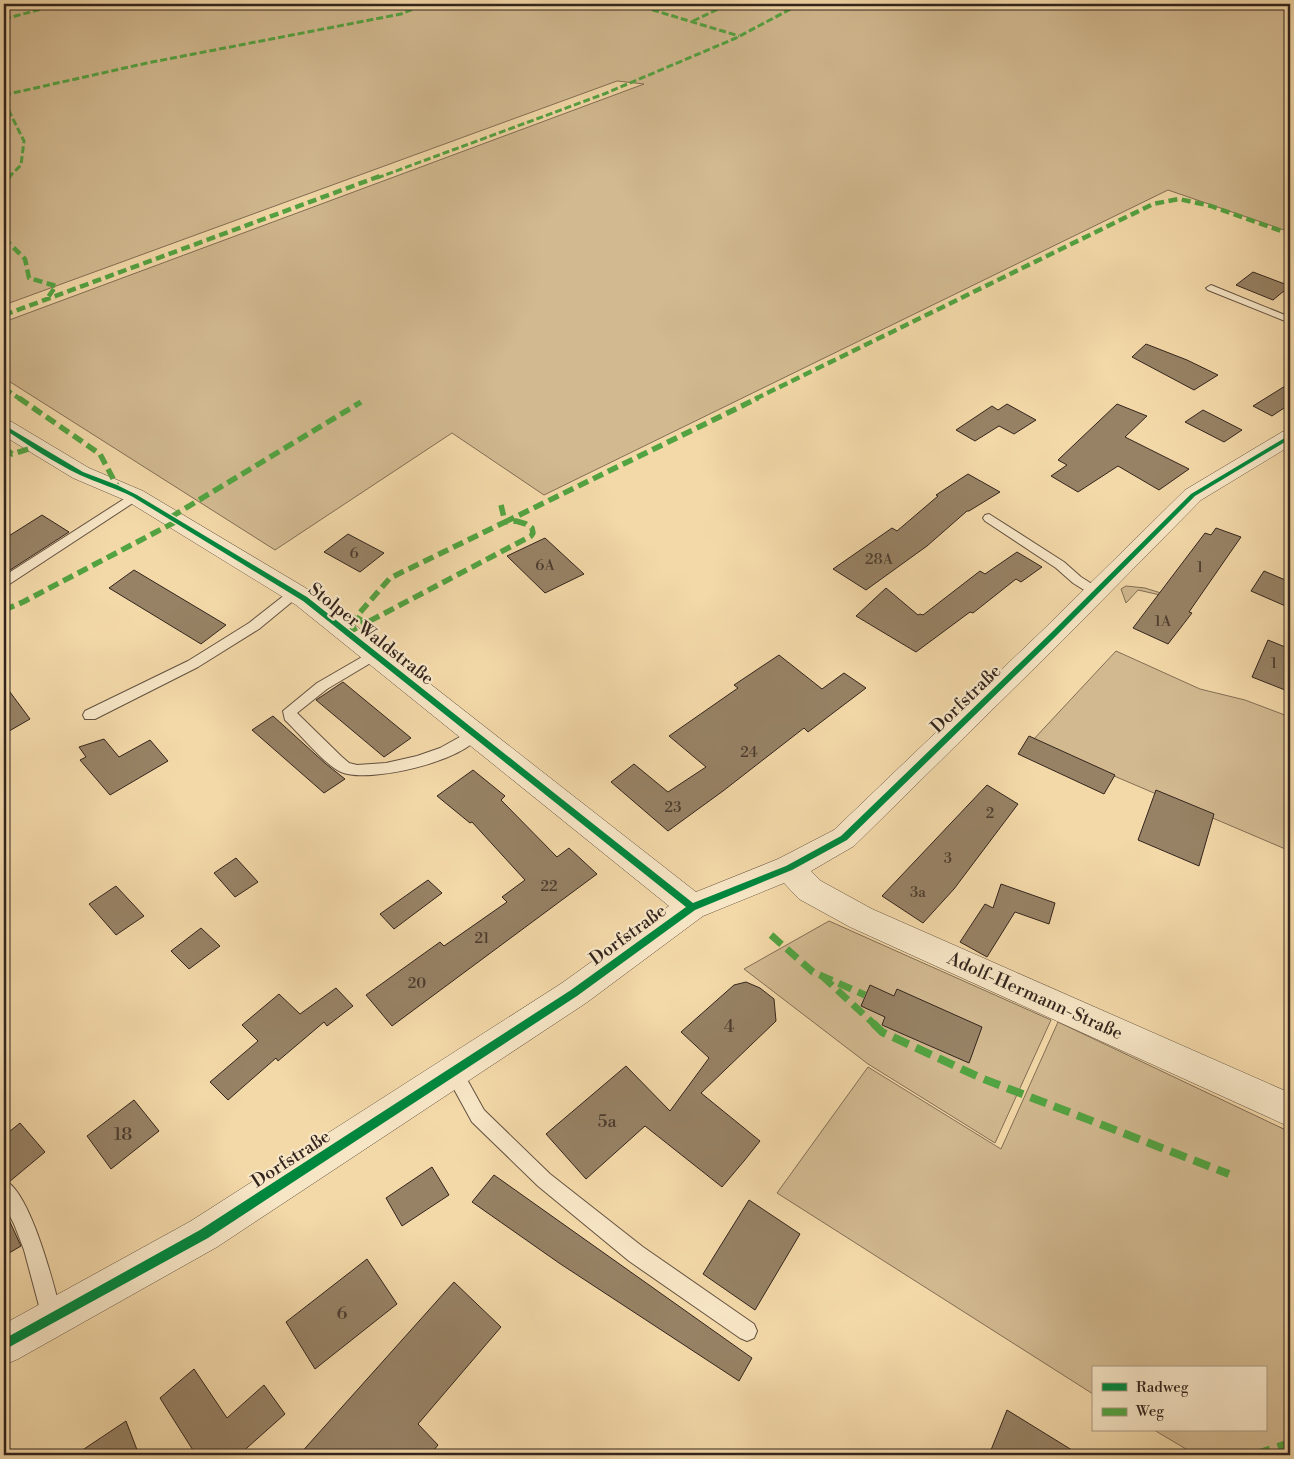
<svg xmlns="http://www.w3.org/2000/svg" width="1294" height="1459" viewBox="0 0 1294 1459" font-family="'Libre Bodoni',serif">
  <style>
    .green { fill: #d2b990; stroke: #826e56 }
    .building { fill: #978265; stroke: #33241d }
    .lines { fill: none; stroke-linecap: round; stroke-linejoin: round }
    .lane-casing { stroke: #635140; stroke-width: 2 }
    .street-casing { stroke: #635140; stroke-width: 1 }
    .lane { fill: #f7e6c6; fill-rule: evenodd }
    .street { fill: #f7e6c6; fill-rule: evenodd }
    .quiet-far4 { stroke: #52a341; stroke-width: 3; stroke-dasharray: 7 3; stroke-linecap: butt }
    .quiet-far3 { stroke: #52a341; stroke-width: 4.5; stroke-dasharray: 9 4.5; stroke-linecap: butt }
    .quiet-far2 { stroke: #52a341; stroke-width: 5.5; stroke-dasharray: 11 5.5; stroke-linecap: butt }
    .quiet-far1 { stroke: #52a341; stroke-width: 7; stroke-dasharray: 14 7; stroke-linecap: butt }
    .quiet { stroke: #52a341; stroke-width: 8; stroke-dasharray: 17 8; stroke-linecap: butt }
    .cycleway-casing { stroke: #f7e6c6; stroke-width: 3 }
    .cycleway { fill: #00873e; fill-rule: evenodd }
    .labels { text-anchor: middle; dominant-baseline: central; stroke-width: 4.5; stroke-linejoin: round; paint-order: stroke }
    .number-label { font-size: 15px; fill: #4c3c2f }
    .street-label { font-size: 18px; fill: #33241d; stroke: #f7e6c6 }
    .near-number-label { font-size: 18px; fill: #4c3c2f }
  </style>
  <rect width="100%" height="100%" fill="#f3d8a8"/>
  <filter id="stains"><feTurbulence type="fractalNoise" baseFrequency=".004" numOctaves="4"/><feColorMatrix values="0 0 0 0 .2 0 0 0 0 .09 0 0 0 0 .02 0 0 0 .5 -.17"/></filter>
  <radialGradient id="worn" r=".72"><stop offset=".6" stop-color="#630" stop-opacity="0"/><stop offset="1" stop-color="#630" stop-opacity=".3"/></radialGradient>
  <path class="green" d="M4,4H1290V232L1168,190L544,495L452,433L275,550L4,378V322L644,84L617,81L4,305Z
    M1126,586L1145,588L1161,593L1160,595L1138,590L1126,603L1121,589Z
    M1116,651L1200,689L1245,700L1290,717V851L1032,741Z
    M829,921L1051,1020L995,1143L868,1064L744,969Z
    M1058,1022L1290,1132V1452H1191L1154,1430H1265V1368H1093V1394L777,1193L868,1067L1001,1149Z"/>
  <path class="building" d="M1253,272L1290,286L1273,300L1236,285Z
    M1146,344L1187,360L1218,375L1194,390L1132,357Z
    M1290,383V404L1272,416L1253,406Z
    M1007,404L1036,420L1014,434L999,426L975,441L956,430L992,406L998,410Z
    M1117,404L1147,416L1125,437L1189,469L1159,490L1118,466L1078,492L1051,476L1067,465L1058,460Z
    M1203,410L1242,430L1224,442L1185,422Z
    M968,474L1000,492L969,511H967L927,546L866,590L833,569L892,528L897,531L938,496L936,495Z
    M42,515L69,532L4,574V539Z
    M1216,528L1241,537L1189,612L1192,613L1168,644L1133,628L1205,533L1211,535Z
    M348,534L384,553L360,572L324,552Z
    M545,538L584,574L545,593L507,556Z
    M1017,552L1042,567L1021,582L1016,579L973,613L970,612L916,652L856,616L886,588L918,615L920,614L923,615L980,571L985,574Z
    M134,570L226,625L201,644L109,588Z
    M1264,571L1290,582V608L1251,591Z
    M1268,640L1290,649V692L1252,677Z
    M779,655L822,689L844,673L866,688L808,732L804,728L723,791L668,831L611,782L634,764L668,792L706,767L669,736L738,688L734,685Z
    M343,682L411,738L384,757L316,700Z
    M4,684L30,719L4,734Z
    M273,716L326,764L345,779L324,793L252,730Z
    M1029,736L1115,775L1104,794L1018,754Z
    M104,739L119,757L150,740L168,761L110,795L80,760L86,757L79,747Z
    M473,770L505,796L501,800L557,857L569,848L597,874L392,1026L366,995L440,942L444,946L507,902L502,897L525,880L472,822L470,823L437,796Z
    M987,785L1018,804L954,889L923,923L882,896Z
    M1156,790L1214,814L1199,866L1138,840Z
    M236,858L258,882L235,897L214,873Z
    M428,880L442,893L394,929L380,914Z
    M1001,884L1055,903L1049,924L1015,912L987,957L960,942L985,904L993,908Z
    M116,886L144,916L116,935L89,904Z
    M201,928L220,946L189,969L171,951Z
    M746,982L760,988L774,999L776,1021L701,1093L760,1141L744,1161L722,1187L645,1126L586,1179L546,1134L626,1066L670,1111L709,1058L681,1032L734,985Z
    M870,985L894,996L897,989L982,1027L969,1063L882,1025L885,1017L861,1006Z
    M336,988L353,1006L327,1026L324,1022L278,1061L276,1058L228,1100L210,1082L258,1041L242,1025L279,994L300,1014Z
    M134,1100L159,1131L111,1169L87,1136Z
    M20,1123L45,1152L9,1182L4,1178V1136Z
    M432,1167L449,1195L402,1226L386,1198Z
    M494,1175L752,1358L739,1381L559,1263L472,1202Z
    M749,1200L800,1234L755,1310L703,1274Z
    M4,1209L21,1246L4,1256Z
    M367,1259L397,1304L315,1369L286,1322Z
    M454,1282L501,1327L418,1424L438,1445L430,1455H299Z
    M194,1369L227,1418L264,1385L285,1414L239,1455H196L160,1398Z
    M1007,1410L1080,1455H989Z
    M126,1421L139,1455H75Z"/>
  <g class="lines">
    <defs>
      <path id="lane" d="M1211,285L1290,317V323L1208,290L1206,288Z
        M135,492L141,496L139,499L8,585L4,586V576Z
        M989,514L1064,562L1081,577L1100,589L1102,592L1100,595H1092L1073,583L1056,568L985,521L983,518L985,515Z
        M295,589L301,593L299,596L259,629L198,667L95,719H85L83,715L85,711L188,661L249,623L291,590Z
        M374,650L379,652L381,655L379,658L327,689L297,713L341,756L349,763L357,765L386,763L417,756L440,748L474,729L479,730L481,734C466,761 369,784 341,772C325,765 299,733 285,720L283,711L317,683Z
        M453,1063L459,1065L484,1110L550,1174L643,1247L754,1324L757,1331L754,1338L747,1341L740,1338L629,1261L538,1186L472,1122L444,1071L447,1065Z
        M4,1180C31,1191 55,1289 62,1317L59,1324L52,1327L45,1324L42,1317L24,1250L14,1224L4,1205Z"/>
      <path id="street" d="M4,420L12,422L89,468L143,491L314,593L696,892L778,859L834,830L1045,628L1185,490L1282,432L1290,430V446L1201,500L1063,640L854,846L811,871L821,881L872,909L1290,1093V1127L850,927L799,899L784,883L703,916L586,1003L217,1247L18,1359L4,1365V1324L191,1221L562,983L669,906L296,605L127,501L73,478L4,436Z"/>
    </defs>
    <use href="#lane" class="lane-casing"/>
    <use href="#street" class="street-casing"/>
    <use href="#lane" class="lane"/>
    <use href="#street" class="street"/>
    <path class="quiet-far4" d="M633,4L739,36
      M4,19L61,4
      M693,21L729,4
      M4,95L147,63L401,14L426,4
      M4,101L24,141L21,165L8,178
      M377,178L604,94L736,38L800,4"/>
    <path class="quiet-far3" d="M4,182L10,176
      M4,238L25,259L29,278L56,286L46,300
      M4,315L380,176
      M4,388L20,399
      M755,399L1153,204L1179,199L1211,206L1290,234"/>
    <path class="quiet-far2" d="M19,398L100,454L117,486
      M4,447L12,454L35,447
      M501,505L505,522L758,398
      M171,517L361,402
      M516,521L526,524L532,528L533,533L531,536L366,623L356,617L390,578L505,522Z
      M4,610L23,602L177,521
      M347,633L366,623"/>
    <path class="quiet-far1" d="M771,935L813,972L865,995
      M822,976L874,1024"/>
    <path class="quiet" d="M873,1023L882,1032L981,1078L1229,1174
      M1254,1455L1290,1443"/>
    <defs>
      <path id="cycleway" d="M4,425L83,472L117,485L137,495L307,597L693,903L786,866L841,836L1052,632L1191,494L1288,436L1290,435V439L1195,496L1056,636L847,840L792,870L695,910L577,996L208,1238L4,1350V1339L200,1230L571,990L686,907L303,601L133,497C116,488 97,483 80,475C53,462 28,445 4,429Z"/>
    </defs>
    <use href="#cycleway" class="cycleway-casing"/>
    <use href="#cycleway" class="cycleway"/>
  </g>
  <g class="labels">
    <g class="number-label">
      <text x="354" y="553">6</text>
      <text x="879" y="559">28A</text>
      <text x="545" y="565">6A</text>
      <text x="1200" y="567">1</text>
      <text x="1163" y="621">1A</text>
      <text x="1274" y="663">1</text>
      <text x="749" y="752">24</text>
      <text x="673" y="807">23</text>
      <text x="990" y="813">2</text>
      <text x="948" y="858">3</text>
      <text x="549" y="886">22</text>
      <text x="918" y="892">3a</text>
      <text x="482" y="938">21</text>
      <text x="417" y="983">20</text>
    </g>
    <g class="street-label">
      <text transform="translate(371 634) rotate(38)">Stolper Waldstraße</text>
      <text transform="translate(966 699) rotate(-44)">Dorfstraße</text>
      <text transform="translate(628 935) rotate(-36)">Dorfstraße</text>
      <text transform="translate(1035 996) rotate(24)">Adolf-Hermann-Straße</text>
      <text transform="translate(291 1159) rotate(-33)">Dorfstraße</text>
    </g>
    <g class="near-number-label">
      <text x="729" y="1026">4</text>
      <text x="607" y="1121">5a</text>
      <text x="123" y="1134">18</text>
      <text x="342" y="1313">6</text>
    </g>
  </g>
  <rect width="1294" height="1459" fill="none" stroke="#f3d8a8" stroke-width="20"/>
  <rect x="5" y="5" width="1284" height="1449" fill="none" stroke="#33241d" stroke-width="2.5"/>
  <rect x="10" y="10" width="1274" height="1439" fill="none" stroke="#33241d"/>
  <rect x="1092" y="1366" width="175" height="65" fill="#f7e6c6" stroke="#a99882"/>
  <rect x="1102" y="1383" width="25" height="8" fill="#00873e" stroke="#a99882"/>
  <text x="1136" y="1392" font-size="15" fill="#33241d">Radweg</text>
  <rect x="1102" y="1408" width="25" height="8" fill="#52a341" stroke="#a99882"/>
  <text x="1136" y="1416" font-size="15" fill="#33241d">Weg</text>
  <rect width="100%" height="100%" filter="url(#stains)"/>
  <rect width="100%" height="100%" fill="url(#worn)"/>
</svg>
